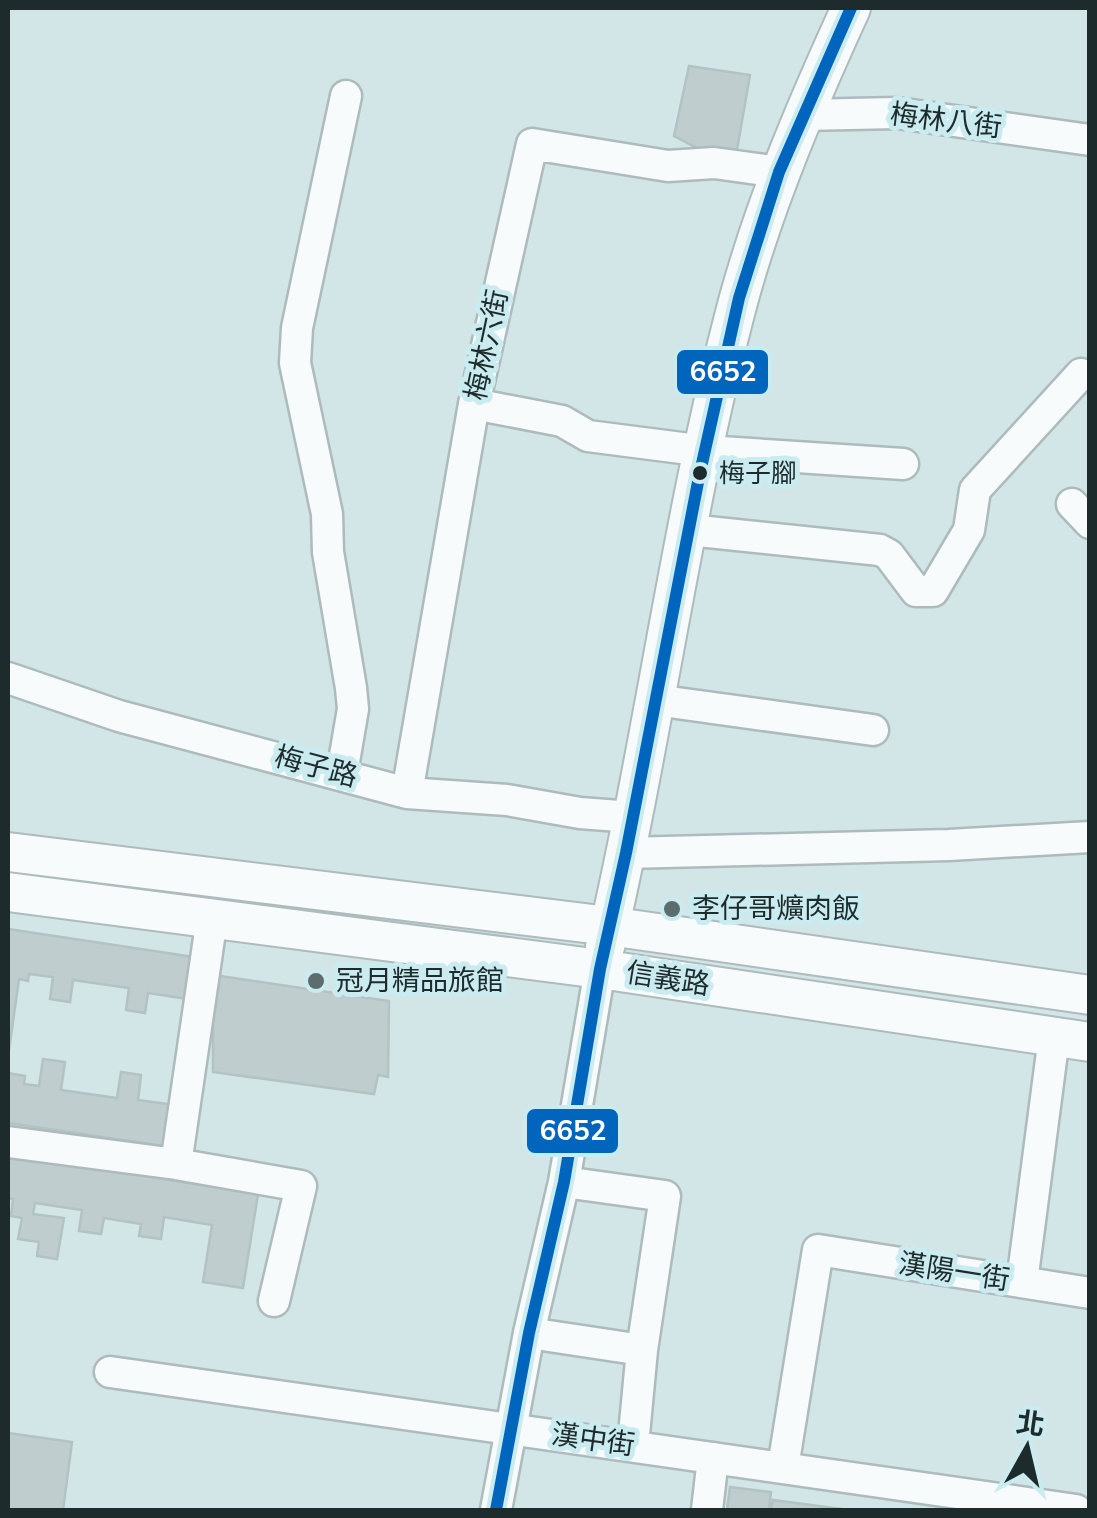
<svg xmlns="http://www.w3.org/2000/svg" width="1097" height="1518" viewBox="0 0 1097 1518" font-family="'Nunito Sans','Noto Sans TC',sans-serif">
  <style>
    .building { fill: #bfcdcf; stroke: #b3c2c3; stroke-width: 2.5 }
    .lines { fill: none; stroke-linecap: round; stroke-linejoin: round }
    .minor-casing { stroke: #adbbbd; stroke-width: 35 }
    .major-casing { stroke: #adbbbd; stroke-width: 42 }
    .minor { stroke: #f8fbfb; stroke-width: 30 }
    .major { stroke: #f8fbfb; stroke-width: 38 }
    .bus-1-casing { stroke: #caebef; stroke-width: 20 }
    .bus-1 { stroke: #0065bd; stroke-width: 12 }
    .bus-dot { fill: #1e2b2c; stroke: #caebef; stroke-width: 4 }
    .poi-dot { fill: #5d6c6d; stroke: #caebef; stroke-width: 4 }
    .labels { text-anchor: middle; dominant-baseline: central; stroke-width: 10; stroke-linejoin: round; paint-order: stroke }
    .bus-label { font-size: 26px; fill: #1e2b2c; stroke: #caebef; text-anchor: start }
    .street-label { font-size: 28px; fill: #1e2b2c; stroke: #caebef }
    .poi-label { font-size: 28px; fill: #1e2b2c; stroke: #caebef; text-anchor: start }
    .line-badge { stroke: #caebef; stroke-width: 4 }
    .badge-label { font-size: 28px; text-anchor: middle; font-weight: bold; fill: #fff }
  </style>
  <rect width="100%" height="100%" fill="#d2e5e7"/>
  <path class="building" d="M689,66L750,75L734,167L674,136Z
    M8,929L194,957L188,999L148,993L145,1013L126,1010L129,988L73,980L70,1002L50,999L53,977L29,974L28,981L19,979L8,1057Z
    M213,975L389,1001L388,1077L378,1075L374,1094L213,1072Z
    M43,1059L65,1062L61,1090L117,1098L121,1072L141,1075L138,1100L176,1105L170,1147L8,1123V1073L25,1076L24,1084L39,1086Z
    M8,1154L258,1194L243,1288L203,1282L212,1225L164,1217L161,1239L139,1236L141,1224L104,1218L101,1234L79,1231L82,1210L35,1203L33,1214L64,1218L57,1259L37,1256L39,1242L18,1239L22,1218L11,1216L13,1199L8,1198Z
    M8,1433L72,1442L63,1510H8Z
    M730,1487L771,1492L769,1510H727Z
    M773,1500L849,1510H771Z"/>
  <g class="lines">
    <defs>
      <path id="minor" d="M803,115L897,113L1090,140
        M474,404L562,421L588,436L705,451L903,464
        M1072,504L1090,523
        M689,530L880,550L889,555L916,591H933L969,530L975,490L1081,374
        M8,678L119,716L407,793L507,800L580,813L632,817
        M655,700L873,730
        M342,773L353,709L351,688L328,552L327,514L295,363L297,328L346,96
        M407,793L474,404L532,144L668,166L714,163L779,172
        M626,853L949,845L1090,837
        M8,1142L176,1164L301,1186L274,1301
        M176,1164L212,918
        M564,1182L665,1196L642,1350L633,1445
        M1022,1282L1054,1037
        M529,1333L642,1350
        M110,1372L1076,1510
        M783,1467L818,1250L1090,1293
        M496,1510L529,1333L564,1182L600,969
        M707,1510L713,1458"/>
      <path id="major" d="M8,852L609,926L1090,995
        M8,892L600,969L1090,1042
        M605,947C655,732 682,511 739,298C767,197 808,102 851,8"/>
    </defs>
    <use href="#minor" class="minor-casing"/>
    <use href="#major" class="major-casing"/>
    <use href="#minor" class="minor"/>
    <use href="#major" class="major"/>
    <defs>
      <path id="bus-1" d="M496,1510L529,1333L564,1182L600,969L626,853L699,477L739,298L779,172L851,8"/>
    </defs>
    <use href="#bus-1" class="bus-1-casing"/>
    <use href="#bus-1" class="bus-1"/>
  </g>
  <circle class="bus-dot" cx="700" cy="473" r="9"/>
  <g class="poi-dot">
    <circle cx="672" cy="909" r="10"/>
    <circle cx="316" cy="981" r="10"/>
  </g>
  <g class="labels">
    <g class="bus-label">
      <text x="719" y="473">梅子腳</text>
    </g>
    <g class="street-label">
      <text transform="translate(946 121) rotate(7)">梅林八街</text>
      <text transform="translate(487 345) rotate(-78)">梅林六街</text>
      <text transform="translate(316 767) rotate(15)">梅子路</text>
      <text transform="translate(668 979) rotate(9)">信義路</text>
      <text transform="translate(954 1272) rotate(9)">漢陽一街</text>
      <text transform="translate(593 1440) rotate(8)">漢中街</text>
    </g>
    <g class="poi-label">
      <text x="692" y="909">李仔哥爌肉飯</text>
      <text x="336" y="981">冠月精品旅館</text>
    </g>
  </g>
  <g class="line-badge">
    <rect x="675" y="348" width="95" height="48" rx="10" fill="#0065bd"/>
    <rect x="525" y="1107" width="95" height="48" rx="10" fill="#0065bd"/>
  </g>
  <g class="badge-label">
    <text x="723" y="381">6652</text>
    <text x="573" y="1140">6652</text>
  </g>
  <rect width="1097" height="1518" fill="none" stroke="#1e2b2c" stroke-width="20"/>
  <g transform="translate(1027 1448) rotate(8)" stroke="#caebef" stroke-width="8" paint-order="stroke">
  <path d="M0-8L18 38L0 25L-18 38Z" fill="#1e2b2c"/>
  <text y="-15" font-size="28" font-weight="bold" text-anchor="middle" fill="#1e2b2c">北</text>
  </g>
</svg>
